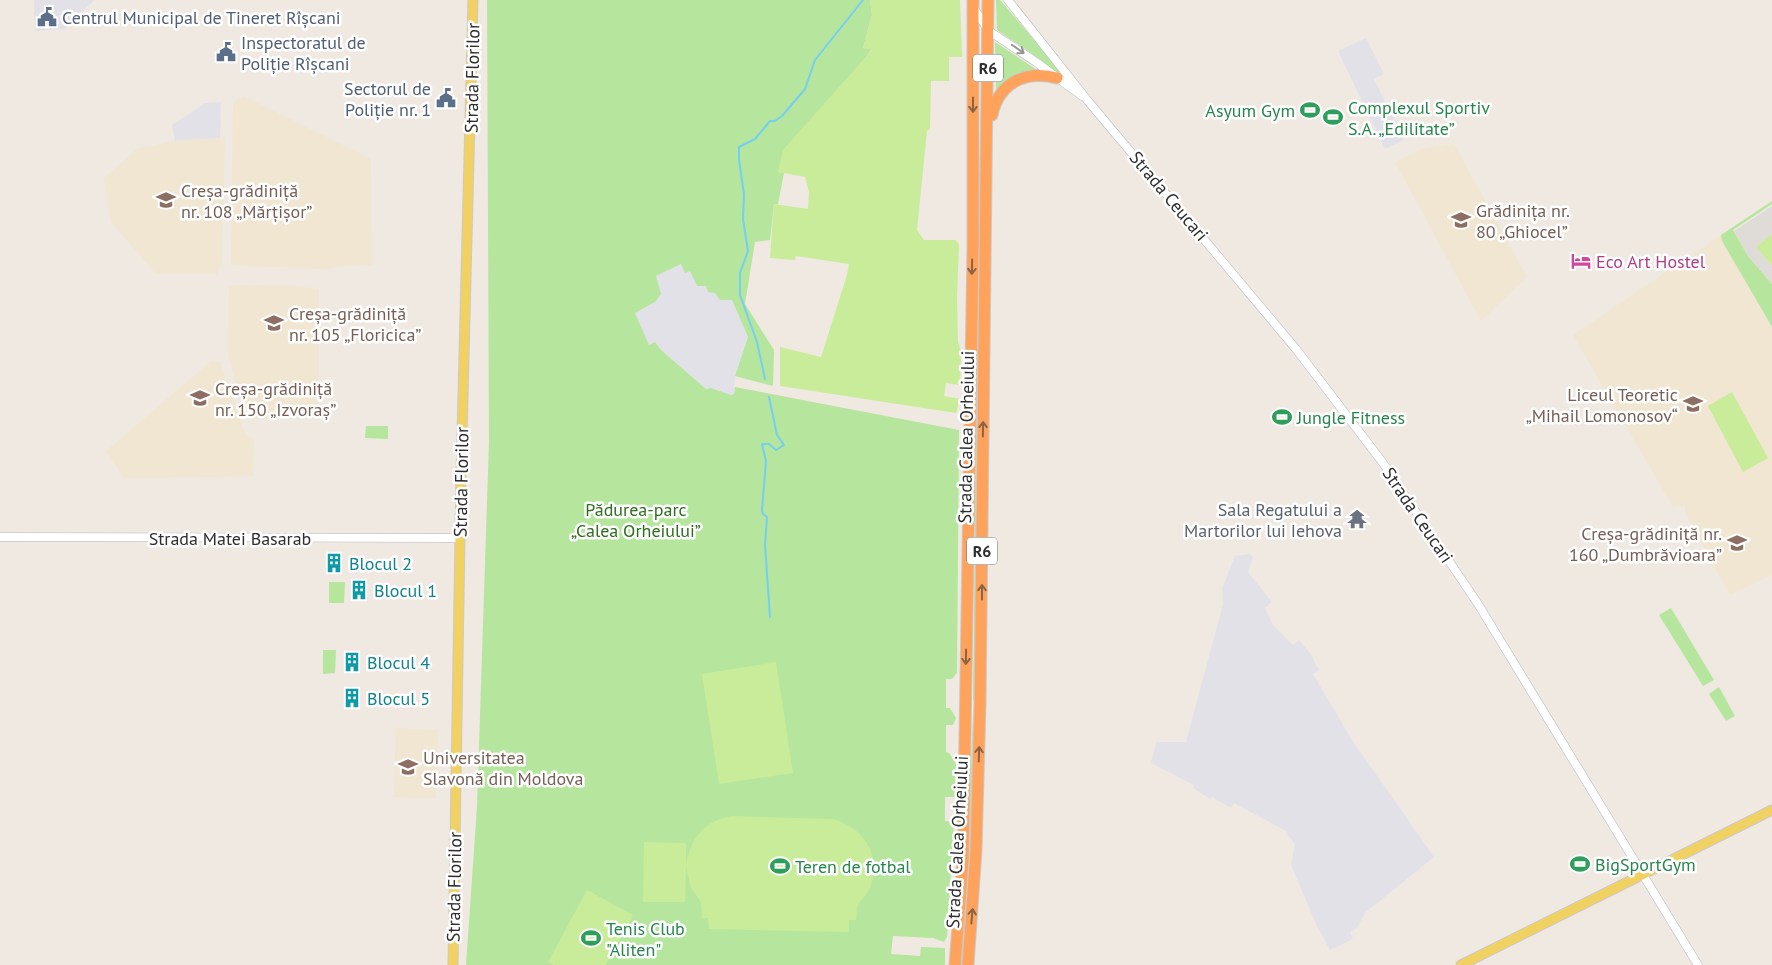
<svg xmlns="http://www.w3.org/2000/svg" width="1772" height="965" viewBox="0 0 1772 965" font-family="'PT Sans',sans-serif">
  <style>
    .industrial { fill: #e3e1e8 }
    .education { fill: #f0e6d1 }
    .green { fill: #b6e59e }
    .pitch { fill: #c9ec9a }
    .plaza { fill: #dfdcd8 }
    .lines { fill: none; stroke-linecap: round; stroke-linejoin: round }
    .stream { stroke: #75cff0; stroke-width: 2 }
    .minor-casing { stroke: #b4b7c1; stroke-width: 9 }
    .major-casing { stroke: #c9c9c9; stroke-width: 11 }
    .highway-casing { stroke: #c9c9c9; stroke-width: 13 }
    .minor { stroke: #fff; stroke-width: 8 }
    .major { stroke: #f2d163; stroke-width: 9 }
    .highway { stroke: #ffa35c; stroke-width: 11 }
    .oneway { stroke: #969696 }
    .oneway2 { stroke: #8c6343 }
    .labels { text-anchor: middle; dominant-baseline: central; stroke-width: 5; stroke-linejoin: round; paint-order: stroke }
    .shield { fill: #fff; stroke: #6d6d6d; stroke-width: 1 }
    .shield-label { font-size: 16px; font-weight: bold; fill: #2e2e2e }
    .service-label { font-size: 18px; fill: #4e5e75; stroke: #fff; text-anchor: start }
    .street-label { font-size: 18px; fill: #2e2e2e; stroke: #fff }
    .leisure-label { font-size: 18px; fill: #27864d; stroke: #fff; text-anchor: start }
    .education-label { font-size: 18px; fill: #785e54; stroke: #fff; text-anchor: start }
    .hotel-label { font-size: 18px; fill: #b23c85; stroke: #fff; text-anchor: start }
    .park-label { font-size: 18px; fill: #2c6e1b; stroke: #fff }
    .worship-label { font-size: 18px; fill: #5b616d; stroke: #fff; text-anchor: end }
    .culture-label { font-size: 18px; fill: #0d838f; stroke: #fff; text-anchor: start }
  </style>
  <rect width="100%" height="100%" fill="#efe9e1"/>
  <path class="industrial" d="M34,0H94L65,29L35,31Z
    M1366,38L1384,74L1374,79L1404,140L1385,149L1338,51Z
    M221,102L220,138L175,141L172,125L205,103Z
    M681,263L715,293L732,300L748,337L735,376L734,394L731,395L711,388L706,389L661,350L655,342L649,345L642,334L635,313L655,302L656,276Z
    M1250,554L1253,557L1248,572L1272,602L1265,608L1273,625L1293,645L1299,640L1310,653L1319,670L1313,674L1352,740L1434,857L1366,912L1356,929L1350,932L1353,939L1330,950L1316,924L1291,865L1295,844L1287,834L1288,832L1234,803L1231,808L1212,797L1210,799L1193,788L1194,785L1151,763L1156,742H1186L1223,604L1222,589L1235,556Z"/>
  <path class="education" d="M244,96L371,159L372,265L338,266L327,269L231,265L233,102Z
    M225,138L222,262L217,274H156L111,222L104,178L137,149L175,141Z
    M1454,144L1527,277L1481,321L1395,162L1421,149Z
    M1721,235L1722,241L1772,327V575L1730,595L1685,512V504L1673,507L1573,335Z
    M229,285L298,286L319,289V418L247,419L228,356Z
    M211,361L220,362L245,434L254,440L253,476L124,478L106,451Z
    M396,728L438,730L436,798L394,797Z"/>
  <path class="green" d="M487,0H870L872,15L863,48L872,49L778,172L784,173L778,204H774L770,240L755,242L745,304L774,350L773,386L735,376L748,337L732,300H720L715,293L708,292L706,286H697L690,271L685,273L681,264L656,276L661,294L655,302L635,313L649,345L655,342L661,350L706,389L711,388L731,395L734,394L735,387L959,430L957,673L952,679H946V708H950L956,718L953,725H946V752L949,753L956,764L955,797H945V821L954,822L947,937L944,942L933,938L893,936L891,954L920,956L921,947L945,948V965H466L477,807L489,442Z
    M996,0H1000L1075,88L1037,57L997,30Z
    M995,42L1040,72L996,95Z
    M1772,201V204L1733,230L1748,256L1772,284V327L1722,241L1721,235Z
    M979,333L974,699L973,700L977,334Z
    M366,426H388V439L365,438Z
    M329,582H345L344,603H329Z
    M1671,608L1714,680L1703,686L1659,615Z
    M323,650H336L335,673L323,674Z
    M1719,687L1735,716L1726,721L1709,694Z
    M973,713L972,825L966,938H964Z"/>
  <path class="pitch" d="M870,0H960L962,57H949V81H931L930,129L927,131L917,230L924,240H956L959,245L957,298L958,342L961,351L960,385L946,383L944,396L960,399L956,413L780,386V347L821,357L847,275L849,264L796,256L795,260L770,258L774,204L808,209L809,192L805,177L778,172L783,150L872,50L863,48L872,15Z
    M1772,234V266L1756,247Z
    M1732,392L1768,458L1743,472L1708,406Z
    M776,662L793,773L719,784L702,674Z
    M732,816L833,819C862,827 882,854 871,885C869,893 862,898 858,905C856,908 857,916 856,920H849V932L709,929L708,918H702L701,902L691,888L686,867L685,902H643L644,842L686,843V863C692,837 704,821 732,816Z
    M587,890L633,915L606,965H554L548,962Z"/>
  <path class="plaza" d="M1772,206V234L1756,247L1772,266V284L1748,256L1734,231Z"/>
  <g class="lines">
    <path class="stream" d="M765,379L757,342L740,295V273L748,251L743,219L744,194L739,160V147L755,139L770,121H775L782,116L805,89L815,60L863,0
      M769,397L777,435L784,445L776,450L769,444H762L766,461L762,510L763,514L767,517L765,545L770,617"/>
    <defs>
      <path id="minor" d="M1008,0L1088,101L1296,349L1383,463L1478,604L1698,965
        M975,10L989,31L1036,62L1082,96
        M0,537L460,538"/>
      <path id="major" d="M453,965L461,475L473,0
        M1461,965L1772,810"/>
      <path id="highway" d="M992,115C999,82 1026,70 1057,78
        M955,965L963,859L973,247V0
        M968,965L976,850L980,703L988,0"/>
    </defs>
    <use href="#minor" class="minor-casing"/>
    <use href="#major" class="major-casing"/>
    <use href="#highway" class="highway-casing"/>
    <use href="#minor" class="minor"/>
    <use href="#major" class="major"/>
    <use href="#highway" class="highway"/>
  </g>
  <defs><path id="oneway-shaft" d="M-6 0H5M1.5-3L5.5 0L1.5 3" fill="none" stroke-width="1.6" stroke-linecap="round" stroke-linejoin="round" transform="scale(1.25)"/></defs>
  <use class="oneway" href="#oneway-shaft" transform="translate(1018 49) rotate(35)"/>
  <g class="oneway2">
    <use href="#oneway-shaft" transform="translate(973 105) rotate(90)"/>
    <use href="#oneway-shaft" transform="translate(972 267) rotate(91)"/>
    <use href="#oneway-shaft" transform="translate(983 429) rotate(-89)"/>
    <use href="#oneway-shaft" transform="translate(982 592) rotate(-90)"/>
    <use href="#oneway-shaft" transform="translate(966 657) rotate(91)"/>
    <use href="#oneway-shaft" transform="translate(979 754) rotate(-88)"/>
    <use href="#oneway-shaft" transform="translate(972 916) rotate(-85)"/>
  </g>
  <defs>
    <symbol id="civic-bare" viewBox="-9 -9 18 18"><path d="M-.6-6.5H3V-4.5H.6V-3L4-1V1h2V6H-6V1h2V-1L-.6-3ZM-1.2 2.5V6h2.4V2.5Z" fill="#5c6f8a" stroke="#fff" stroke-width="2.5" paint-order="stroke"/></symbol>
    <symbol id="stadium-bare" viewBox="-9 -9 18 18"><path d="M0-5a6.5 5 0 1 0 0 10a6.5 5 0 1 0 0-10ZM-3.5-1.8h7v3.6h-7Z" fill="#2e9e5b" stroke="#fff" stroke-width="2.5" paint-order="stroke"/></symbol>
    <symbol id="school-bare" viewBox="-9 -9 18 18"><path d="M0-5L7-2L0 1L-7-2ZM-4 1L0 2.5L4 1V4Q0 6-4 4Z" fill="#8d6e63" stroke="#fff" stroke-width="2.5" paint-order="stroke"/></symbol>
    <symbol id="hotel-bare" viewBox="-9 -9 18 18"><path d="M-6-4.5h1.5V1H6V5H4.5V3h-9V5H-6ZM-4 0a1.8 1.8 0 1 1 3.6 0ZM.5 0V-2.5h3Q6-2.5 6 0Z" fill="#d1479c" stroke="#fff" stroke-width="2.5" paint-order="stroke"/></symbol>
    <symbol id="temple-bare" viewBox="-9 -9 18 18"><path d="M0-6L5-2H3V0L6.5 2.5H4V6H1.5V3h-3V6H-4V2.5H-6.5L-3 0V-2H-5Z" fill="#6b7280" stroke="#fff" stroke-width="2.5" paint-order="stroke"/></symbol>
    <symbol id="building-bare" viewBox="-9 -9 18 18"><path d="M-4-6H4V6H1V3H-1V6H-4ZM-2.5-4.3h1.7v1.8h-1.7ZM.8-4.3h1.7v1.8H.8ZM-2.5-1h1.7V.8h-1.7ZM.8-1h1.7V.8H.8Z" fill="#0f9aa8" stroke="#fff" stroke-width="2.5" paint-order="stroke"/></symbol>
    <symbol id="university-bare" viewBox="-9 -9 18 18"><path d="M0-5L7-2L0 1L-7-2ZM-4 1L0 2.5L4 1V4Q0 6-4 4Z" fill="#8d6e63" stroke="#fff" stroke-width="2.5" paint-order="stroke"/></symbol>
  </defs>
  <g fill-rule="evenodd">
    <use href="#civic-bare" x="33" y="3" width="28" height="28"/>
    <use href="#civic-bare" x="212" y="38" width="28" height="28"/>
    <use href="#civic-bare" x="432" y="84" width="28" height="28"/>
    <use href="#stadium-bare" x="1296" y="96" width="28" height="28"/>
    <use href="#stadium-bare" x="1319" y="103" width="28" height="28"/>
    <use href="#school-bare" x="152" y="186" width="28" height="28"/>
    <use href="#school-bare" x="1447" y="206" width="28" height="28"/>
    <use href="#hotel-bare" x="1567" y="247" width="28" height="28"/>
    <use href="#school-bare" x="260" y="309" width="28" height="28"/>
    <use href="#school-bare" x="186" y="384" width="28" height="28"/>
    <use href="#school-bare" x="1679" y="390" width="28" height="28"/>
    <use href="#stadium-bare" x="1268" y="403" width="28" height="28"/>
    <use href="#temple-bare" x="1343" y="505" width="28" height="28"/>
    <use href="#school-bare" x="1723" y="529" width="28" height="28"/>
    <use href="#building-bare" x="320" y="549" width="28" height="28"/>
    <use href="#building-bare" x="345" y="576" width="28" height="28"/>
    <use href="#building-bare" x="338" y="648" width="28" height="28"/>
    <use href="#building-bare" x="338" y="684" width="28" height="28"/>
    <use href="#university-bare" x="394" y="753" width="28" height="28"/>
    <use href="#stadium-bare" x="1566" y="850" width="28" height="28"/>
    <use href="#stadium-bare" x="766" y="852" width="28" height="28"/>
    <use href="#stadium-bare" x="577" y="924" width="28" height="28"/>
  </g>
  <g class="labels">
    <g class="shield">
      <rect x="973" y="54.5" width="30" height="27" rx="4"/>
      <rect x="967" y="537.5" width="30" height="27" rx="4"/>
    </g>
    <g class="shield-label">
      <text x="988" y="68">R6</text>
      <text x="982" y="551">R6</text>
    </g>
    <g class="service-label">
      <text x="62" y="17">Centrul Municipal de Tineret Rîșcani</text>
      <text x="241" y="42">Inspectoratul de<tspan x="241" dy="21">Poliție Rîșcani</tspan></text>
      <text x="431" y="88" text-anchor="end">Sectorul de<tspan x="431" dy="21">Poliție nr. 1</tspan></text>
    </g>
    <g class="street-label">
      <text transform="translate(472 78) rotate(-89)">Strada Florilor</text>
      <text transform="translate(1169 196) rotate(50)">Strada Ceucari</text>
      <text transform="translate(966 437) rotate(-89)">Strada Calea Orheiului</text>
      <text transform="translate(461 482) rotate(-89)">Strada Florilor</text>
      <text transform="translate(1418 515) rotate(56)">Strada Ceucari</text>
      <text x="230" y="538">Strada Matei Basarab</text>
      <text transform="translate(957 842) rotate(-87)">Strada Calea Orheiului</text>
      <text transform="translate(454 887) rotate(-89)">Strada Florilor</text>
    </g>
    <g class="leisure-label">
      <text x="1348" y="107">Complexul Sportiv<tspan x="1348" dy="21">S.A. „Edilitate”</tspan></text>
      <text x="1295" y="110" text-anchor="end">Asyum Gym</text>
      <text x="1297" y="417">Jungle Fitness</text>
      <text x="1595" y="864">BigSportGym</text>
      <text x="795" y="866">Teren de fotbal</text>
      <text x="606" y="928">Tenis Club<tspan x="606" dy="21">"Aliten"</tspan></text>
    </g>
    <g class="education-label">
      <text x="181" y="190">Creșa-grădiniță<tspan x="181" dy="21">nr. 108 „Mărțișor”</tspan></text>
      <text x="1476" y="210">Grădinița nr.<tspan x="1476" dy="21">80 „Ghiocel”</tspan></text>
      <text x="289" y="313">Creșa-grădiniță<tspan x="289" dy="21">nr. 105 „Floricica”</tspan></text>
      <text x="215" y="388">Creșa-grădiniță<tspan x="215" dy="21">nr. 150 „Izvoraș”</tspan></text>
      <text x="1678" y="394" text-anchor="end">Liceul Teoretic<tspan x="1678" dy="21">„Mihail Lomonosov“</tspan></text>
      <text x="1722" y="533" text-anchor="end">Creșa-grădiniță nr.<tspan x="1722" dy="21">160 „Dumbrăvioara”</tspan></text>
      <text x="423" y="757">Universitatea<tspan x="423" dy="21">Slavonă din Moldova</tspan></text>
    </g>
    <g class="hotel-label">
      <text x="1596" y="261">Eco Art Hostel</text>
    </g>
    <g class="park-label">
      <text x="636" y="509">Pădurea-parc<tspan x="636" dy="21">„Calea Orheiului”</tspan></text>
    </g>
    <g class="worship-label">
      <text x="1342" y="509">Sala Regatului a<tspan x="1342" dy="21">Martorilor lui Iehova</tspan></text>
    </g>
    <g class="culture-label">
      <text x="349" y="563">Blocul 2</text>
      <text x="374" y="590">Blocul 1</text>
      <text x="367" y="662">Blocul 4</text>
      <text x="367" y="698">Blocul 5</text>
    </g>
  </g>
</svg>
